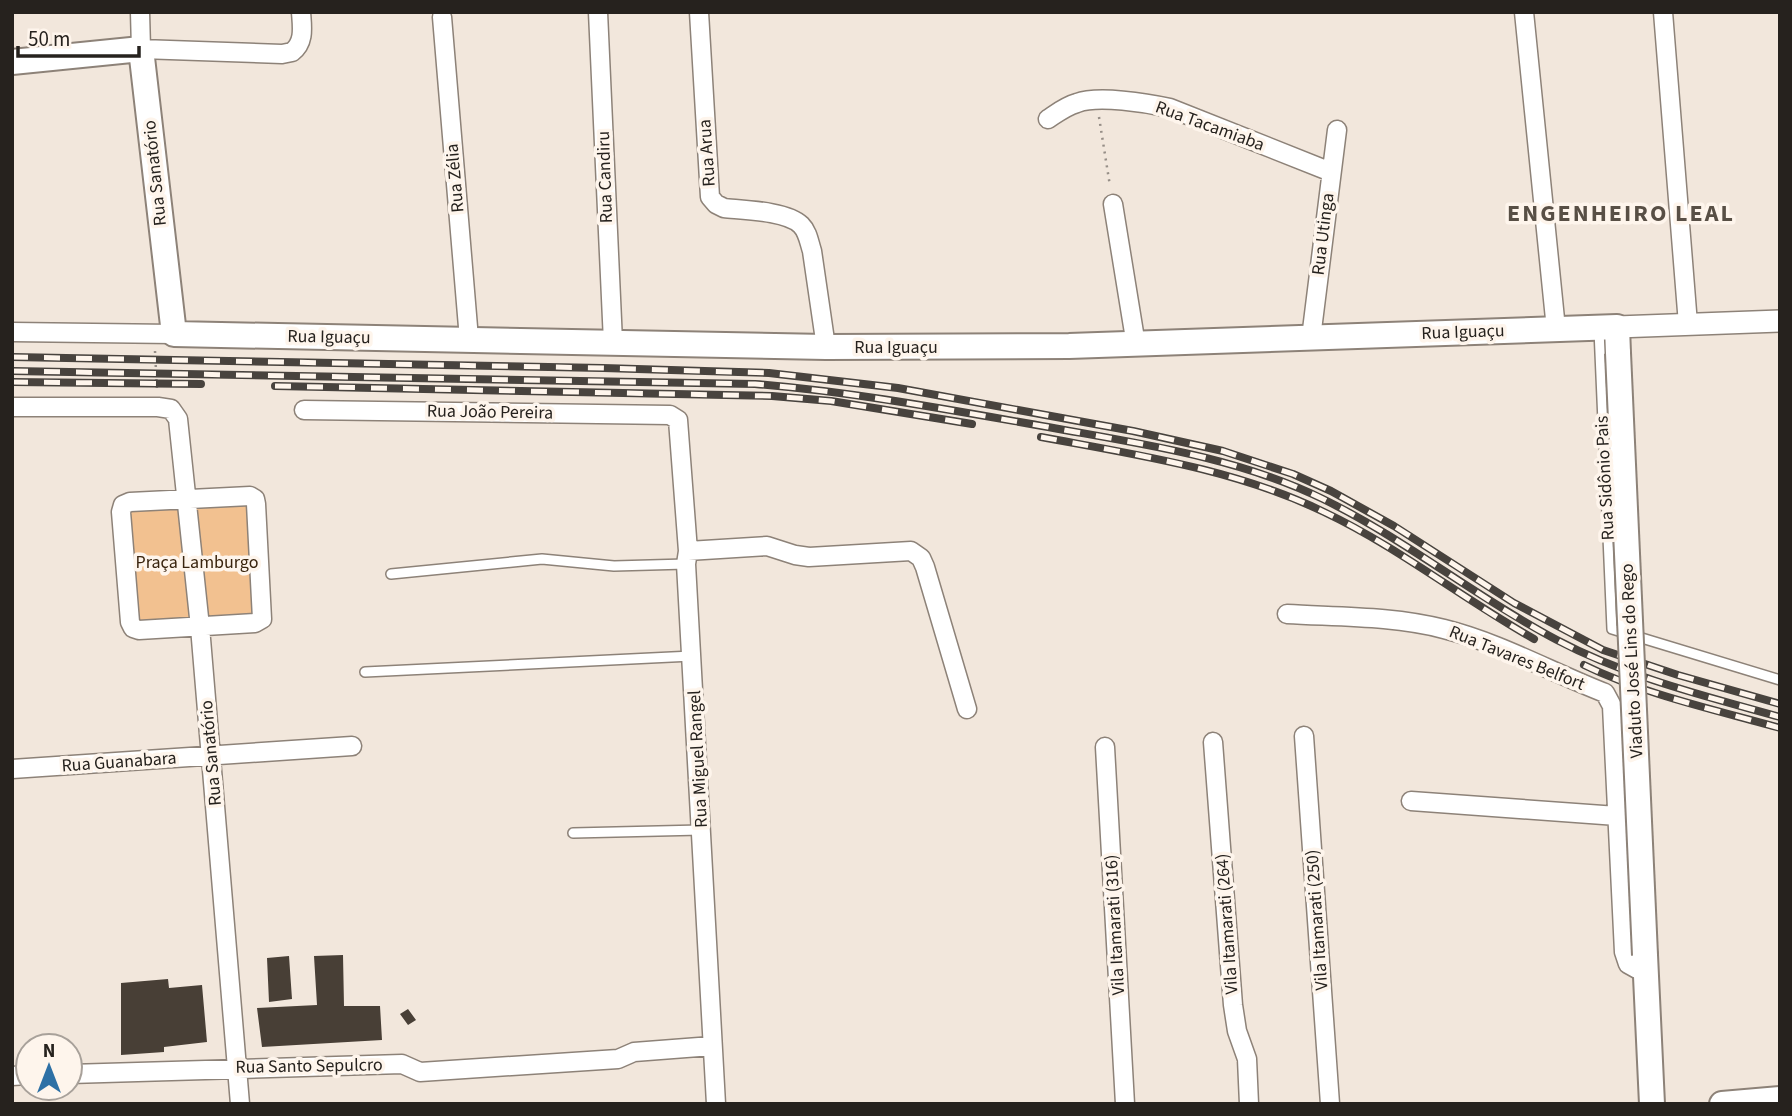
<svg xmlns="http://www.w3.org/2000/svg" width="1792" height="1116" viewBox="0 0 1792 1116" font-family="'Source Sans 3',sans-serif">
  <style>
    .green { fill: #f2c190 }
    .building { fill: #483f36 }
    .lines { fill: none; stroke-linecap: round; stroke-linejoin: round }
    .service-casing { stroke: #8d8278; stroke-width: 12 }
    .minor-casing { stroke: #8d8278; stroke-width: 21 }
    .tertiary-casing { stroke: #8d8278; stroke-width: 24 }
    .secondary-casing { stroke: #8d8278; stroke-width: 28 }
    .path { stroke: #968e87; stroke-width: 2.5; stroke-dasharray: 2 5; stroke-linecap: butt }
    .service { stroke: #fff; stroke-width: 9 }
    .minor { stroke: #fff; stroke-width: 18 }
    .tertiary { stroke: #fff; stroke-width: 21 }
    .secondary { stroke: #fff; stroke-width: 24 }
    .rail-casing { stroke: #48433e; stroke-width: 8 }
    .rail { stroke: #fef5ec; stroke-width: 5; stroke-dasharray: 16; stroke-linecap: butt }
    .secondary-bridge-casing { stroke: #8d8278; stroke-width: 28; stroke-linecap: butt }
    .secondary-bridge { stroke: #fff; stroke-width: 24 }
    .labels { text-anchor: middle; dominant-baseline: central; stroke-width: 7; stroke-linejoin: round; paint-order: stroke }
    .street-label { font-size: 18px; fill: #26221e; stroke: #fef5ec }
    .park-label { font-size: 18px; fill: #39240e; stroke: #fef5ec }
    .district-label { font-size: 24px; font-weight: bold; letter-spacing: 2px; fill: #584f45; stroke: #fef5ec }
  </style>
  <rect width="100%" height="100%" fill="#f2e7dc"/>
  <path class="green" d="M241,503L249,508L258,607L252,615L136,622L129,510Z"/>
  <path class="building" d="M343,955L344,1006H380L382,1040L262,1047L257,1008L317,1005L314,956Z
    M289,956L292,999L269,1002L267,958Z
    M168,979L169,988L202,985L207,1042L164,1047V1052L121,1055V983Z
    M408,1009L416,1020L408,1025L400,1014Z"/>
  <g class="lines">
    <defs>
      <path id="service" d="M1599,330L1612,629L1780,680
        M391,574L542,559L614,566L686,564
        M365,672L692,656
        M573,833L701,830"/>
      <path id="minor" d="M140,12L141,49L282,54L292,52C305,42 302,27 301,12
        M598,12L613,342
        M699,12L710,197L716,204L724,208C743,210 787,211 801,225C808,232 809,242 812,251L826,347
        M1524,12L1556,329
        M1663,12L1688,324
        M442,17L469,339
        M1048,119C1057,113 1066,106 1077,103C1098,95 1147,103 1170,108L1331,172
        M1113,204L1136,345
        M12,332L174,334
        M1311,338L1337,130
        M12,407H158L171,409L178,419L200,627L240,1104
        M304,410L670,415L678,420L688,551L686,564L716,1104
        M250,496L255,499L256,504L262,619L255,623L139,630L133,628L130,622L121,512L123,505L130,502Z
        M688,551L767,546L795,555L809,557L911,551L921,558L925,567L967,709
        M1287,614C1339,617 1394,616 1444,629C1500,643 1551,672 1605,693L1612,706L1624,952L1628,964L1637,969H1646
        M1304,736L1330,1104
        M1213,742L1233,1005L1237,1031L1247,1059L1249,1104
        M1105,747L1125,1104
        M12,769L352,746
        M1411,801L1617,816
        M70,1074L402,1064L420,1072L618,1059L634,1052L712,1046
        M12,1076L28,1075"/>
      <path id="tertiary" d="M1617,327L1780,321"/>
      <path id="secondary" d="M12,62L141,49L174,334L826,347L1069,346L1617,327L1618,353
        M1645,955L1652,1104
        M1722,1104L1780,1099"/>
    </defs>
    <use href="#service" class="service-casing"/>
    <use href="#minor" class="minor-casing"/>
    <use href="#tertiary" class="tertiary-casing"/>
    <use href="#secondary" class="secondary-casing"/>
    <path class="path" d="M1099,117L1110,186
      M155,351L157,390"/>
    <use href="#service" class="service"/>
    <use href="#minor" class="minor"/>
    <use href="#tertiary" class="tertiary"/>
    <use href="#secondary" class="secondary"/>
    <defs>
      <path id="rail" d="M12,357L603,368L769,373L898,388L1133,431L1223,451L1293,474L1331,491L1394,526L1514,603L1603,650L1678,675L1780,704
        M12,371L755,384C854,392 950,410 1048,427C1141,444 1237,457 1323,499C1405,539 1477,598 1557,640C1627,677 1705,696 1780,717
        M12,382L201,384
        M275,386L772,396L831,401L972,424
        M1041,437C1137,455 1235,469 1324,512C1398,547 1463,599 1534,639
        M1584,665C1643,694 1716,710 1780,728"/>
    </defs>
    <use href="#rail" class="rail-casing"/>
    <use href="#rail" class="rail"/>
    <defs>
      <path id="secondary-bridge" d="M1618,353L1645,955"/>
    </defs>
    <use href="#secondary-bridge" class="secondary-bridge-casing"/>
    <use href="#secondary-bridge" class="secondary-bridge"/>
  </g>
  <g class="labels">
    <g class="street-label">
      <text transform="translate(1210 126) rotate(20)">Rua Tacamiaba</text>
      <text transform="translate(707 153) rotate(-94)">Rua Arua</text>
      <text transform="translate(155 173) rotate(-96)">Rua Sanatório</text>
      <text transform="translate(605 177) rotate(-92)">Rua Candiru</text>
      <text transform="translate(455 178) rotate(-95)">Rua Zélia</text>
      <text transform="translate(1323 234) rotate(-83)">Rua Utinga</text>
      <text transform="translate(1463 332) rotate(-2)">Rua Iguaçu</text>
      <text transform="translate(329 337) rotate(1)">Rua Iguaçu</text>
      <text x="896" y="347">Rua Iguaçu</text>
      <text transform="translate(490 412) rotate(1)">Rua João Pereira</text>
      <text transform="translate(1605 478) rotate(-93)">Rua Sidônio Pais</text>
      <text transform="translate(1517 658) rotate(22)">Rua Tavares Belfort</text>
      <text transform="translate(1632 661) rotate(-93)">Viaduto José Lins do Rego</text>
      <text transform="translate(211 753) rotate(-95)">Rua Sanatório</text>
      <text transform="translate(698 759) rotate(-93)">Rua Miguel Rangel</text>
      <text transform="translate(119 762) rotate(-4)">Rua Guanabara</text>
      <text transform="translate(1317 920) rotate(-94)">Vila Itamarati (250)</text>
      <text transform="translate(1227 924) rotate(-94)">Vila Itamarati (264)</text>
      <text transform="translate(1115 925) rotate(-93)">Vila Itamarati (316)</text>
      <text transform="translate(309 1066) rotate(-1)">Rua Santo Sepulcro</text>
    </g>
    <g class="park-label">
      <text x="197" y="562">Praça Lamburgo</text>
    </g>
    <g class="district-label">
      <text x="1621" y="213">ENGENHEIRO LEAL</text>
    </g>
  </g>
  <rect width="1792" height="1116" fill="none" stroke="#26221e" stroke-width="28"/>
  <g transform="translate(49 1067)"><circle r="33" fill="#fef5ec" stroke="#a8a19a" stroke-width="2"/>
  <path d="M0-5L12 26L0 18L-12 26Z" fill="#2d70a5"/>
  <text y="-10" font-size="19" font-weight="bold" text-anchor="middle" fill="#26221e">N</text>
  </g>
  <path d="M18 46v10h121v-10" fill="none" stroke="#26221e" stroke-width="3.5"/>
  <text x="28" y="46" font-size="21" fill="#26221e" stroke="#fef5ec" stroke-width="5" paint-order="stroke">50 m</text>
</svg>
